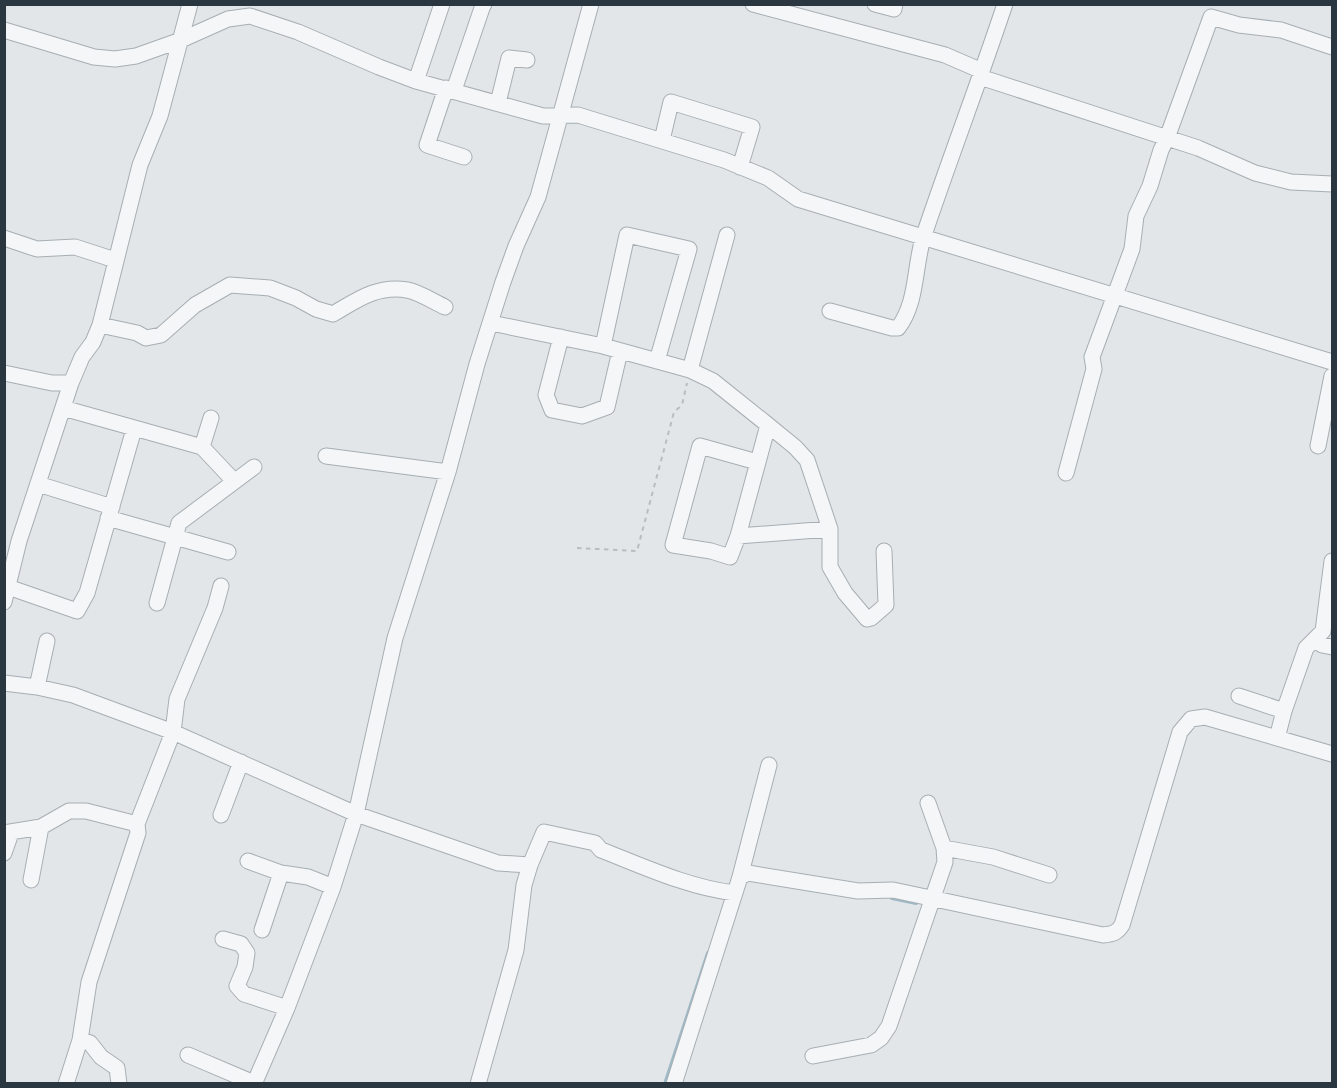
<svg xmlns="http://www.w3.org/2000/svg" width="1337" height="1088" viewBox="0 0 1337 1088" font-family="Overpass,sans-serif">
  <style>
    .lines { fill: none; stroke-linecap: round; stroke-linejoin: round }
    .stream { stroke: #9fbac7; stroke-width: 4 }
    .minor-casing { stroke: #a7aeb3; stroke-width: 17 }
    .path { stroke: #b8bdc1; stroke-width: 2; stroke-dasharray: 4.5 4.5; stroke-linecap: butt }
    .minor { stroke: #f4f6f8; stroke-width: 15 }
  </style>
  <rect width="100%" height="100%" fill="#e2e6e9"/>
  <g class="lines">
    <path class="stream" d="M892,898L916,903
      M665,1084L708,953"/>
    <defs>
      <path id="minor" d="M753,4L945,55L982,71
        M875,4L894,9L895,4
        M4,30L94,57L115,59L136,56L181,40L228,19L250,16L298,32L379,67L416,81L543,116L578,115L724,160L768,178L798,199L1332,362
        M980,77L1198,148L1255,173L1291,182L1332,184
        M416,81L442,4
        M446,88L427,145L464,157
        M454,90L482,8L484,4
        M498,103L509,58L527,60
        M662,140L671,102L752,127L740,167
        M4,238L37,249L75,247L115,260
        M830,311L892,328H898C918,302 914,265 924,235C950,158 979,82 1005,4
        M491,323L603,346L690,370L713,381L768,425L795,447L807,460L830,529V567L845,593L867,619L871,618L886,605L884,551
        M100,325L137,333L146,338L161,335L195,305L230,285L270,288L296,298L316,309L333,314C357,300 377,285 407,290C419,292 434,302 445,307
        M561,337L546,395L552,410L582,416L607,407L620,351
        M603,346L627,235L689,249L657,361
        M690,370L727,235
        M4,373L52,383H71
        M63,408L202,447L234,481
        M1318,446L1332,376
        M202,447L211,418
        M326,456L448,472
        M757,462L700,446L673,545L711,551L730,557L738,536L768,425
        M1066,473L1094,369L1092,357L1132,249L1136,216L1150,186L1161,150L1167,138L1211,17L1239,25L1281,30L1332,47
        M38,484L112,507
        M108,518L228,552
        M738,536L830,529
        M8,587L77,611L87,593L134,429
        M4,602L19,541L71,383L82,357L93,342L100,325L140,165L160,116L190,4
        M157,603L179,523L254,467
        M1316,639L1322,645L1332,647
        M4,683L37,687L73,695L173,732L356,814L498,863L530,865
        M37,687L47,641
        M1239,696L1284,711
        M1277,738L1284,711L1306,648L1323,631L1332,561
        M221,815L241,762
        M4,833L41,827L69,811H86L137,824
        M944,848L993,857L1049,875
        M4,853L11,833
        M248,861L281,873L308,877L333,887
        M740,877L769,765
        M31,880L41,827
        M262,930L281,873
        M223,939L241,944L247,953L245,967L237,986L244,994L287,1008
        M80,1040L90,1043L101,1057L117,1068L119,1084
        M188,1055L254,1083
        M813,1056L871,1045L881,1038L889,1026L945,862L944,848L928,803
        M66,1084L80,1040L89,982L138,833L137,824L173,732L177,699L215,608L221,586
        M254,1084L287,1008L333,887L356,814L395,638L448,472L477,364L503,282L516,246L538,197L591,4
        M478,1084L516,950L524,885L530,865L544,832L595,843L601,850C645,867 687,887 734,893
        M674,1084L740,877L748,873L858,891L893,890L1103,935C1113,934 1117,933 1122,925L1180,732L1191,719L1205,717L1332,754"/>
    </defs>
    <use href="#minor" class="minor-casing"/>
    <path class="path" d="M577,548L637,551L674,412L682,405L687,383"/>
    <use href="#minor" class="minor"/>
  </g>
  <rect width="1337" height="1088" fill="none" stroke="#2b3740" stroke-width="12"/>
</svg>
